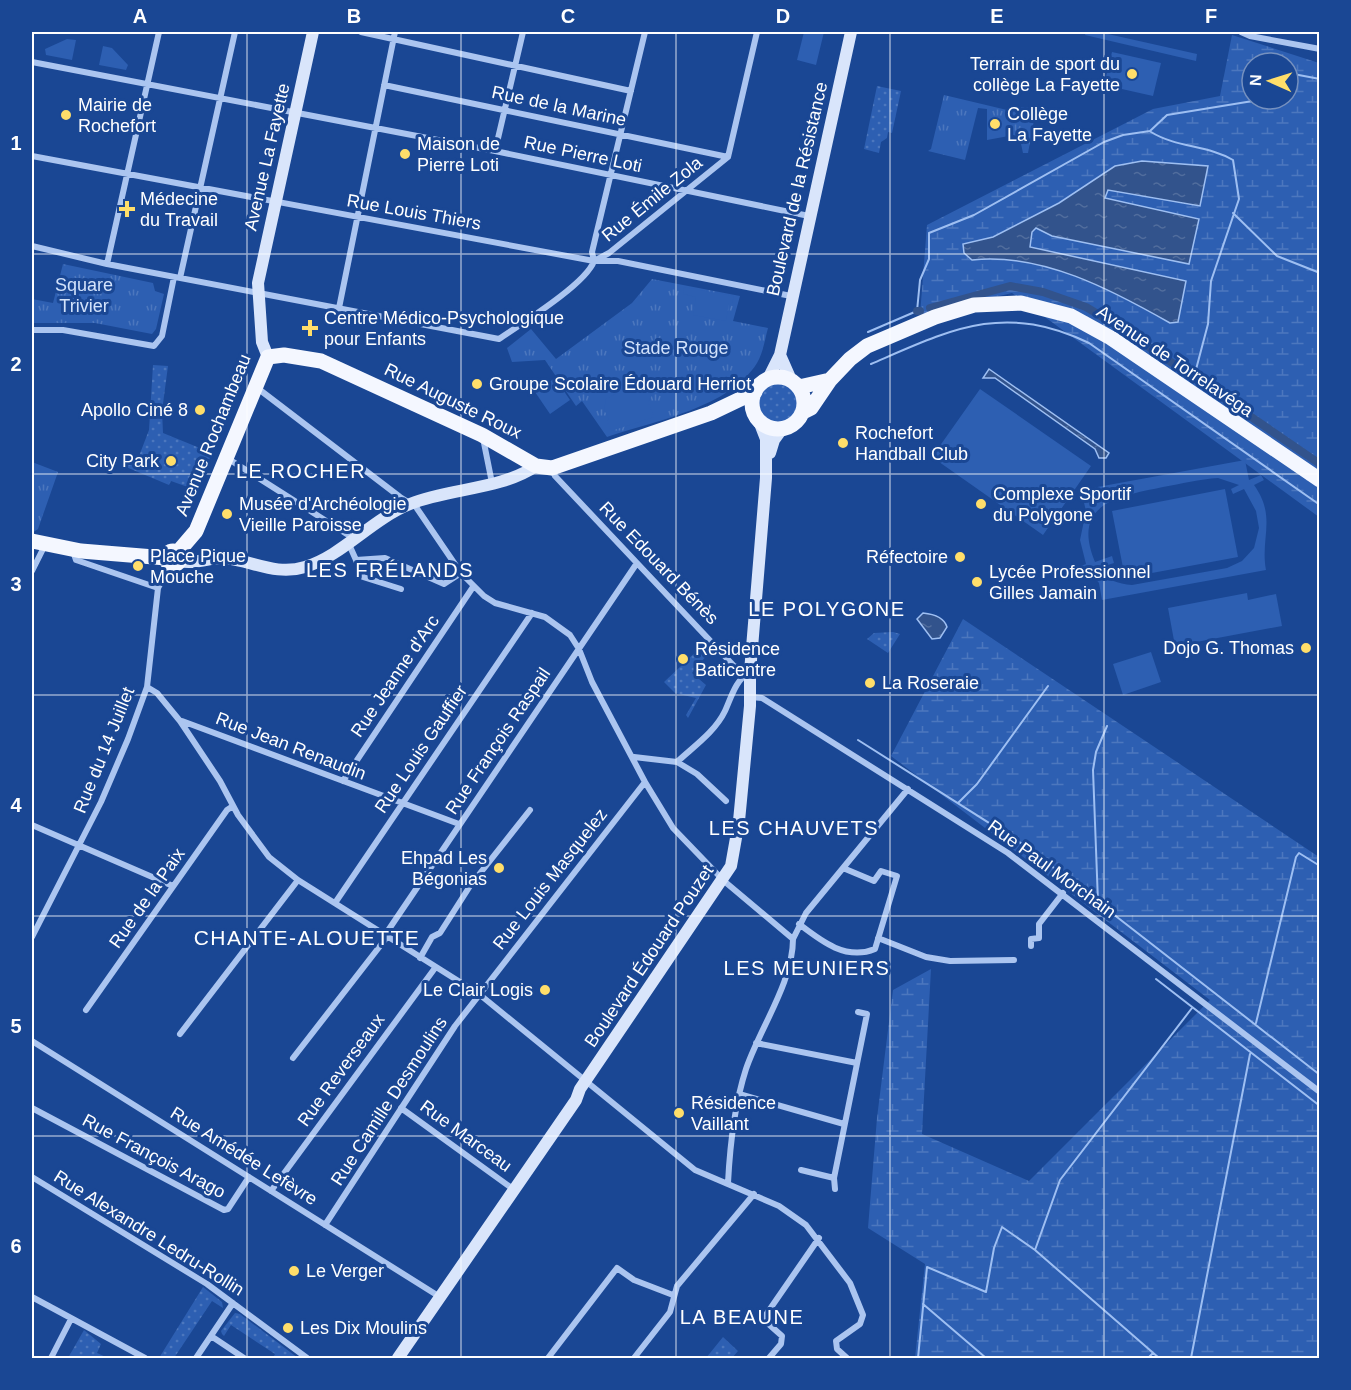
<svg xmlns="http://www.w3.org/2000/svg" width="1351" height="1390" viewBox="0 0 1351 1390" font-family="Helvetica,sans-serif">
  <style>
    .grass { fill: url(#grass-dots) }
    .wetland { fill: url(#wetland-marsh); fill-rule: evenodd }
    .park { fill: url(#park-tufts) }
    .garden { fill: #2d5fb2; fill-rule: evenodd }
    .water { fill: url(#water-ripples); stroke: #9ebff2; stroke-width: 1.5 }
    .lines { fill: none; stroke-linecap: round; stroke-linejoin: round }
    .stream { stroke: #9ebff2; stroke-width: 2 }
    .canal { stroke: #32538c; stroke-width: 8 }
    .street { stroke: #abc5f0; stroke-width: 6 }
    .secondary { stroke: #d9e5fb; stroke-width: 12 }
    .primary { stroke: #f4f7ff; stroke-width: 15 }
    .grid { fill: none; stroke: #fff; stroke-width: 1.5; stroke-opacity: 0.55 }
    .poi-dot { fill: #ffde6a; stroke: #1a4794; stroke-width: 2 }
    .labels { text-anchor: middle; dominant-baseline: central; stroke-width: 6; stroke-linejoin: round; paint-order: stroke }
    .poi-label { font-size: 18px; fill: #fff; stroke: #1a4794; text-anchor: start }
    .street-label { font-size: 18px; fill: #fff; stroke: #1a4794 }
    .park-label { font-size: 18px; fill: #d2e2fb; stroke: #1a4794 }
    .neighbourhood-label { font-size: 20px; letter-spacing: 1.5px; fill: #fff; stroke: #1a4794 }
    .quarter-label { font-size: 21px; letter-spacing: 1.5px; fill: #fff; stroke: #1a4794 }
    .neatline { fill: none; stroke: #fff; stroke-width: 2 }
    .grid-label { font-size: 20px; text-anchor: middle; font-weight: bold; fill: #fff }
  </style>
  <defs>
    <pattern id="grass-dots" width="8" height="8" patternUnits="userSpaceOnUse" patternTransform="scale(1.5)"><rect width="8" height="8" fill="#2d5fb2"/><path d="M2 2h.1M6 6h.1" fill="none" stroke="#4c77be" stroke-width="1.8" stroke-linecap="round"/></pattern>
    <pattern id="wetland-marsh" width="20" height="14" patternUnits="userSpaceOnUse" patternTransform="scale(1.5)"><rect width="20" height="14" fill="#2d5fb2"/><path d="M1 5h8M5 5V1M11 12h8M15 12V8" fill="none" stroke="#4c77be"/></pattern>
    <pattern id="park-tufts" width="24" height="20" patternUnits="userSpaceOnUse" patternTransform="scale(1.5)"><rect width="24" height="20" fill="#2d5fb2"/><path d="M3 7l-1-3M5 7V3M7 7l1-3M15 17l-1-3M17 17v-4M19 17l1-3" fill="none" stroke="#4c77be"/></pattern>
    <pattern id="water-ripples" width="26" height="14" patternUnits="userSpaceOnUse" patternTransform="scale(1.5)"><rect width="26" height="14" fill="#32538c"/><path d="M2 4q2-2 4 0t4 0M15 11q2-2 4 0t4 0" fill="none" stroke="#516d9d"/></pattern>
  </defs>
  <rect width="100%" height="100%" fill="#1a4794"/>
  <path class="grass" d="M877,86L901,91L892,133L888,132L887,138L881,142L879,153L864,149Z
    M153,365L168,366L162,411L163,433L212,453L196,490L171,481L169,485L126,467L129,461L136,464L149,430Z
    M757 403a22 22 0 1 1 44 0a22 22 0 1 1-44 0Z
    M893,632L900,634L888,653L867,639L874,633Z
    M700,648L707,655L692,673L706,685L688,718L686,715L696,698L675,693L664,682Z
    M203,1287L222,1302L223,1308L212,1301L174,1358H159Z
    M235,1313L240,1314L298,1358H273L275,1354L231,1325L224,1336L222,1334L221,1331Z
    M84,1330L101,1344L97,1353L108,1358H68Z
    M723,1337L738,1351L732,1358H706Z"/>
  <path class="wetland" d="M1232,35L1319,63V517L1012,293L920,315L927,225L1153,109L1220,96ZM1252,63H1288V99H1252Z
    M963,619L1319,857V1358H915L925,1264L868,1228L877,1118L893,990L931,969L922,1134L1029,1181L1210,1000L891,756Z"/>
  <path class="park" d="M944,95L1007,110L1024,107L1036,109L1028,153H1023L1020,139L1014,135L987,140V109L978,108L965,160L928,151L931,149Z
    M63,264L153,283L155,291L164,294L156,329L152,334L95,323H32V299L53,303Z
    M652,279L740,296L733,321L768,328C765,339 763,353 757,363C729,408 654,421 607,437L582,401L576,406L545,360L512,362L507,348L531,329L556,359L632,303Z
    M32,462L58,472L38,529L32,533Z"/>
  <path class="garden" d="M804,32H824L816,65L797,60Z
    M1086,32H1099L1197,54L1196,61L1085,35Z
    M67,39L76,40L72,60L46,55L45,49Z
    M103,46L112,48L128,65L126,70L99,65Z
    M1112,52L1161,63L1153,96L1104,85Z
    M684,287L734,296L732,303H729L726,321L693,315L696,297L683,294Z
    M555,378L570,400L550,414L535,392Z
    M641,381L647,382L653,394L648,402L654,417L611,431L607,421L609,419L604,410L606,399Z
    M980,389L1091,466L1043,535L932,457Z
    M1245,460L1249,480L1261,475L1264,480L1254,485C1277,517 1260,538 1266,570L1102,600L1099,583L1089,571L1080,574L1078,567L1086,564L1080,540L1086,511L1081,490ZM1218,478L1239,485L1231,489L1233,494L1244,489L1256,511L1259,528L1254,548L1242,561L1227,568L1132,585C1118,584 1106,580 1099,568L1114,563L1112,556L1095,562C1070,502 1121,496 1163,487C1181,484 1200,479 1218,478Z
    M1225,489L1238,557L1125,578L1112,511Z
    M1247,593L1248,600L1276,594L1282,626L1175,646L1168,608Z
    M1151,652L1161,682L1123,695L1113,664Z"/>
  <path class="water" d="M1142,161L1208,166L1200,206L1108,190L1105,198L1199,219L1189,264L1052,236L1036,228L1032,232L1030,247L1186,281L1178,322L1170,323C1112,290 1041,252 972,260L964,253L963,244L993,237L1059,203L1115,166Z
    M989,369L1109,453L1106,458H1099L1095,449L995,378H983Z
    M923,613C933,614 944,617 947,627L940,638L932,639L917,619Z"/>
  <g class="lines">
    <path class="stream" d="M1288,73L1320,79
      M1151,132C1177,148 1208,145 1233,160L1239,199L1211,281L1208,324L1194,377
      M1233,213L1277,256L1320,273
      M868,332L917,311L920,280L929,259V233L974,215L1104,142L1123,135L1150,131L1167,115L1265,99
      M871,364C952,329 1003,302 1089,343L1320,505
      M858,740L1027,847L1320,1075
      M958,803L977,784L1048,686
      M1098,902L1093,770L1096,752L1107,726
      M1156,979L1320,1106
      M1256,1023L1296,857L1299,853L1320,866
      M1035,1250L1060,1180L1192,1008
      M923,1304L986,1358
      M918,1358L927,1267L986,1292L994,1248L1002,1227L1035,1250L1159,1358
      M1148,1358L1153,1353
      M1191,1358L1250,1054"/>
    <path class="canal" d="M930,308L1010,286L1043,292L1086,307L1124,330L1320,464
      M917,311H920"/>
    <path class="street" d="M361,32L631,91
      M1241,32L1250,36L1320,49
      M32,62L495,151L809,216
      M384,85L728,157
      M495,151L523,32
      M32,156L594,261H618L791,296
      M32,246L107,264L499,339C521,324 586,284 594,261L609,253L728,157L757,32
      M594,261L592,252L645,32
      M107,264L159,32
      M180,278L235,32
      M339,308L395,32
      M32,330H63L154,346L162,336L174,277
      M256,387L400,497L416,507L461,573L484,596L495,603L545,617L570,635L579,649L592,682L645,782L673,828L724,881L793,939C793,982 760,1028 746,1069C734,1106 730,1144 728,1183
      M483,438L492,483
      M227,458L353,538
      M552,469L555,476L734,666L750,672
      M348,542L356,560L385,558L444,584L461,573
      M73,551L76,560L158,588
      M356,560L363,577L401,589
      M32,571L45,545
      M147,687L157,693L180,721L220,781L238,815L269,857L298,880L479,994L695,1170L779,1206L806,1225L850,1283L863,1315L860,1324L836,1341L837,1349L847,1358
      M751,697L762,698L1008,853L1320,1092
      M182,721L459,824
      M634,757L677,762C693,747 715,732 725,711C731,698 736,679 749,673
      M677,762L697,774L726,801
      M343,781L473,587
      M32,825L173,886
      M335,903L532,613
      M799,924C821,941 846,961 875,949L897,876L881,871L874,881L843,868
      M385,935L637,563
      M32,937L101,802L128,739L147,687L158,588L170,565
      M878,938L926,957L950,961L1014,960
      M793,939L806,913L908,789
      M1031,946V939L1039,938V924L1063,893
      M420,958L432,937L440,933L470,886L530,810
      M86,1010L227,810L233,806
      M180,1034L298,880
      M32,1041L440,1297
      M756,1043L857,1063
      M293,1058L387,937
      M739,1094L844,1124
      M32,1108L224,1210L228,1209L249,1177
      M401,1108L513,1189
      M801,1170L834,1178L867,1014L858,1012
      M32,1177L207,1284L307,1358
      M834,1178L835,1189
      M271,1191L435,968
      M325,1225L455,1026L645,782
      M32,1297L145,1358
      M211,1336L244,1358
      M51,1358L71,1319
      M196,1358L233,1303
      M548,1358L617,1268L634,1280L673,1295
      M634,1358L670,1312L677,1286L754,1194
      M769,1358L781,1344L782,1336L763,1319L819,1238"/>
    <path class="secondary" d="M780,355L791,380
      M268,357L262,342L258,283L313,32
      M768,379L780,355L851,32
      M770,453L774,440L782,429
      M180,561C193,565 211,557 225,558C253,561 276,576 305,567C342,556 372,519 410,504C450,488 500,490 536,466
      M398,1358L576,1100L580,1089L731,866L739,821L750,706V672L766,478V439L759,421"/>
    <path class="primary" d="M752 403a26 26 0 1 1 52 0a26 26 0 1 1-52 0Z
      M799,387L830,380
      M803,412L811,408L830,380L850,359L867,346L935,317L974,305L1021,303L1071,316L1111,338L1320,480
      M32,541L81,551L166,558
      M166 558a7 7 0 1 1 14 0a7 7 0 1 1-14 0Z
      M178,552L196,531L268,357L284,355L321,361L482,435L536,466L552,468L711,413L755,392"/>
  </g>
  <path class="grid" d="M247,32V1358M461,32V1358M676,32V1358M890,32V1358M1104,32V1358M32,254H1320M32,474H1320M32,695H1320M32,916H1320M32,1136H1320"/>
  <g class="poi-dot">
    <circle cx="1132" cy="74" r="6"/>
    <circle cx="66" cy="115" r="6"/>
    <circle cx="995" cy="124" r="6"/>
    <circle cx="405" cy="154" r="6"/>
    <path d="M124 200h6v6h6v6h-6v6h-6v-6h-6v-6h6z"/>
    <path d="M307 319h6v6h6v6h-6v6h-6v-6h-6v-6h6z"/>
    <circle cx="477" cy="384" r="6"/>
    <circle cx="200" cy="410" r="6"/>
    <circle cx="843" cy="443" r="6"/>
    <circle cx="171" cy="461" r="6"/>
    <circle cx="981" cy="504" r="6"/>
    <circle cx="227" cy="514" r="6"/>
    <circle cx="960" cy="557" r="6"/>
    <circle cx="138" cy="566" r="6"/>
    <circle cx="977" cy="582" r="6"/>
    <circle cx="1306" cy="648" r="6"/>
    <circle cx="683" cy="659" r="6"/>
    <circle cx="870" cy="683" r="6"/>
    <circle cx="499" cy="868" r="6"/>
    <circle cx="545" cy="990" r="6"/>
    <circle cx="679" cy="1113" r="6"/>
    <circle cx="294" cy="1271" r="6"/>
    <circle cx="288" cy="1328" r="6"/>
  </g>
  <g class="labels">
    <g class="poi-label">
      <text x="1120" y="64" text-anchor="end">Terrain de sport du<tspan x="1120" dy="21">collège La Fayette</tspan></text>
      <text x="78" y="105">Mairie de<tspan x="78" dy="21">Rochefort</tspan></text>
      <text x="1007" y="114">Collège<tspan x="1007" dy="21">La Fayette</tspan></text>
      <text x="417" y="144">Maison de<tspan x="417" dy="21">Pierre Loti</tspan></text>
      <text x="140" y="199">Médecine<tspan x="140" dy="21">du Travail</tspan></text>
      <text x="324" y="318">Centre Médico-Psychologique<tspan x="324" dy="21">pour Enfants</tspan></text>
      <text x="489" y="384">Groupe Scolaire Édouard Herriot</text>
      <text x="188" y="410" text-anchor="end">Apollo Ciné 8</text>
      <text x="855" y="433">Rochefort<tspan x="855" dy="21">Handball Club</tspan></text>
      <text x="159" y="461" text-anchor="end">City Park</text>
      <text x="993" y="494">Complexe Sportif<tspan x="993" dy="21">du Polygone</tspan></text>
      <text x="239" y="504">Musée d'Archéologie<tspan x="239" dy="21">Vieille Paroisse</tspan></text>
      <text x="150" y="556">Place Pique<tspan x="150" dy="21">Mouche</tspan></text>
      <text x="948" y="557" text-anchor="end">Réfectoire</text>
      <text x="989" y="572">Lycée Professionnel<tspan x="989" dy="21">Gilles Jamain</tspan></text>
      <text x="1294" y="648" text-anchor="end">Dojo G. Thomas</text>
      <text x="695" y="649">Résidence<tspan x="695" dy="21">Baticentre</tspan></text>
      <text x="882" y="683">La Roseraie</text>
      <text x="487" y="858" text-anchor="end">Ehpad Les<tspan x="487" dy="21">Bégonias</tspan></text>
      <text x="533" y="990" text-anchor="end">Le Clair Logis</text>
      <text x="691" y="1103">Résidence<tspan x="691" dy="21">Vaillant</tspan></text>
      <text x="306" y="1271">Le Verger</text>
      <text x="300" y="1328">Les Dix Moulins</text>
    </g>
    <g class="street-label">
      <text transform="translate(559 106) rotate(12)">Rue de la Marine</text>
      <text transform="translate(583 154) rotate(12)">Rue Pierre Loti</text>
      <text transform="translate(267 157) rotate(-77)">Avenue La Fayette</text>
      <text transform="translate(797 189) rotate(-77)">Boulevard de la Résistance</text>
      <text transform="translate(652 199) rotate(-39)">Rue Émile Zola</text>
      <text transform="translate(414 212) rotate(10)">Rue Louis Thiers</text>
      <text transform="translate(1175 361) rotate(34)">Avenue de Torrelavéga</text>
      <text transform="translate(453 401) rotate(26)">Rue Auguste Roux</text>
      <text transform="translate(213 435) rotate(-68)">Avenue Rochambeau</text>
      <text transform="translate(659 563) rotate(46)">Rue Edouard Bénès</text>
      <text transform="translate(395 676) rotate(-56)">Rue Jeanne d'Arc</text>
      <text transform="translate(498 741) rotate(-56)">Rue François Raspail</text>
      <text transform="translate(291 746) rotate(21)">Rue Jean Renaudin</text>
      <text transform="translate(421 749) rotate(-56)">Rue Louis Gauffier</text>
      <text transform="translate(104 750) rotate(-68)">Rue du 14 Juillet</text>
      <text transform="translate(1052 869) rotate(36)">Rue Paul Morchain</text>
      <text transform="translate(550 879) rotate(-52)">Rue Louis Masquelez</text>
      <text transform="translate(147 898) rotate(-55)">Rue de la Paix</text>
      <text transform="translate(649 956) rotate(-56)">Boulevard Édouard Pouzet</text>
      <text transform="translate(341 1070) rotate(-54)">Rue Reverseaux</text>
      <text transform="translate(389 1101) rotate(-57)">Rue Camille Desmoulins</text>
      <text transform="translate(466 1136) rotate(36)">Rue Marceau</text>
      <text transform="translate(154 1156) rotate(28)">Rue François Arago</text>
      <text transform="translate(244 1156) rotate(32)">Rue Amédée Lefèvre</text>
      <text transform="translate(149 1233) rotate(32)">Rue Alexandre Ledru-Rollin</text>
    </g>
    <g class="park-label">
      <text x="84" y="285">Square<tspan x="84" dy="21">Trivier</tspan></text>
      <text x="676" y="348">Stade Rouge</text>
    </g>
    <g class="neighbourhood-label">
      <text x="301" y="471">LE ROCHER</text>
      <text x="390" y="570">LES FRÉLANDS</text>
      <text x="827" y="609">LE POLYGONE</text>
      <text x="794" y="828">LES CHAUVETS</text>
      <text x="807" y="968">LES MEUNIERS</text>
      <text x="742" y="1317">LA BEAUNE</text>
    </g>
    <g class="quarter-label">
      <text x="307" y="937">CHANTE-ALOUETTE</text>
    </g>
  </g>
  <rect width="1351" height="1390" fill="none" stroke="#1a4794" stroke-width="66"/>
  <g transform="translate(1270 81) rotate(273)"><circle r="28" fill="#1a4794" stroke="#7691bf" stroke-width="1.5"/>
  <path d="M0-4.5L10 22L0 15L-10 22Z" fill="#ffde6a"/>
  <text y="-9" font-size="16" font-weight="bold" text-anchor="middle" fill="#ffffff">N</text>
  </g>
  <rect x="33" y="33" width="1285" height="1324" class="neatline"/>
  <g class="grid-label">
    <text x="140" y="23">A</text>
    <text x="354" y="23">B</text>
    <text x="568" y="23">C</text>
    <text x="783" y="23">D</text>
    <text x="997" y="23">E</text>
    <text x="1211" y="23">F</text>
    <text x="16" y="150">1</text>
    <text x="16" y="371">2</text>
    <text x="16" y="591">3</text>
    <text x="16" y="812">4</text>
    <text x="16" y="1033">5</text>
    <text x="16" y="1253">6</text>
  </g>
</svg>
